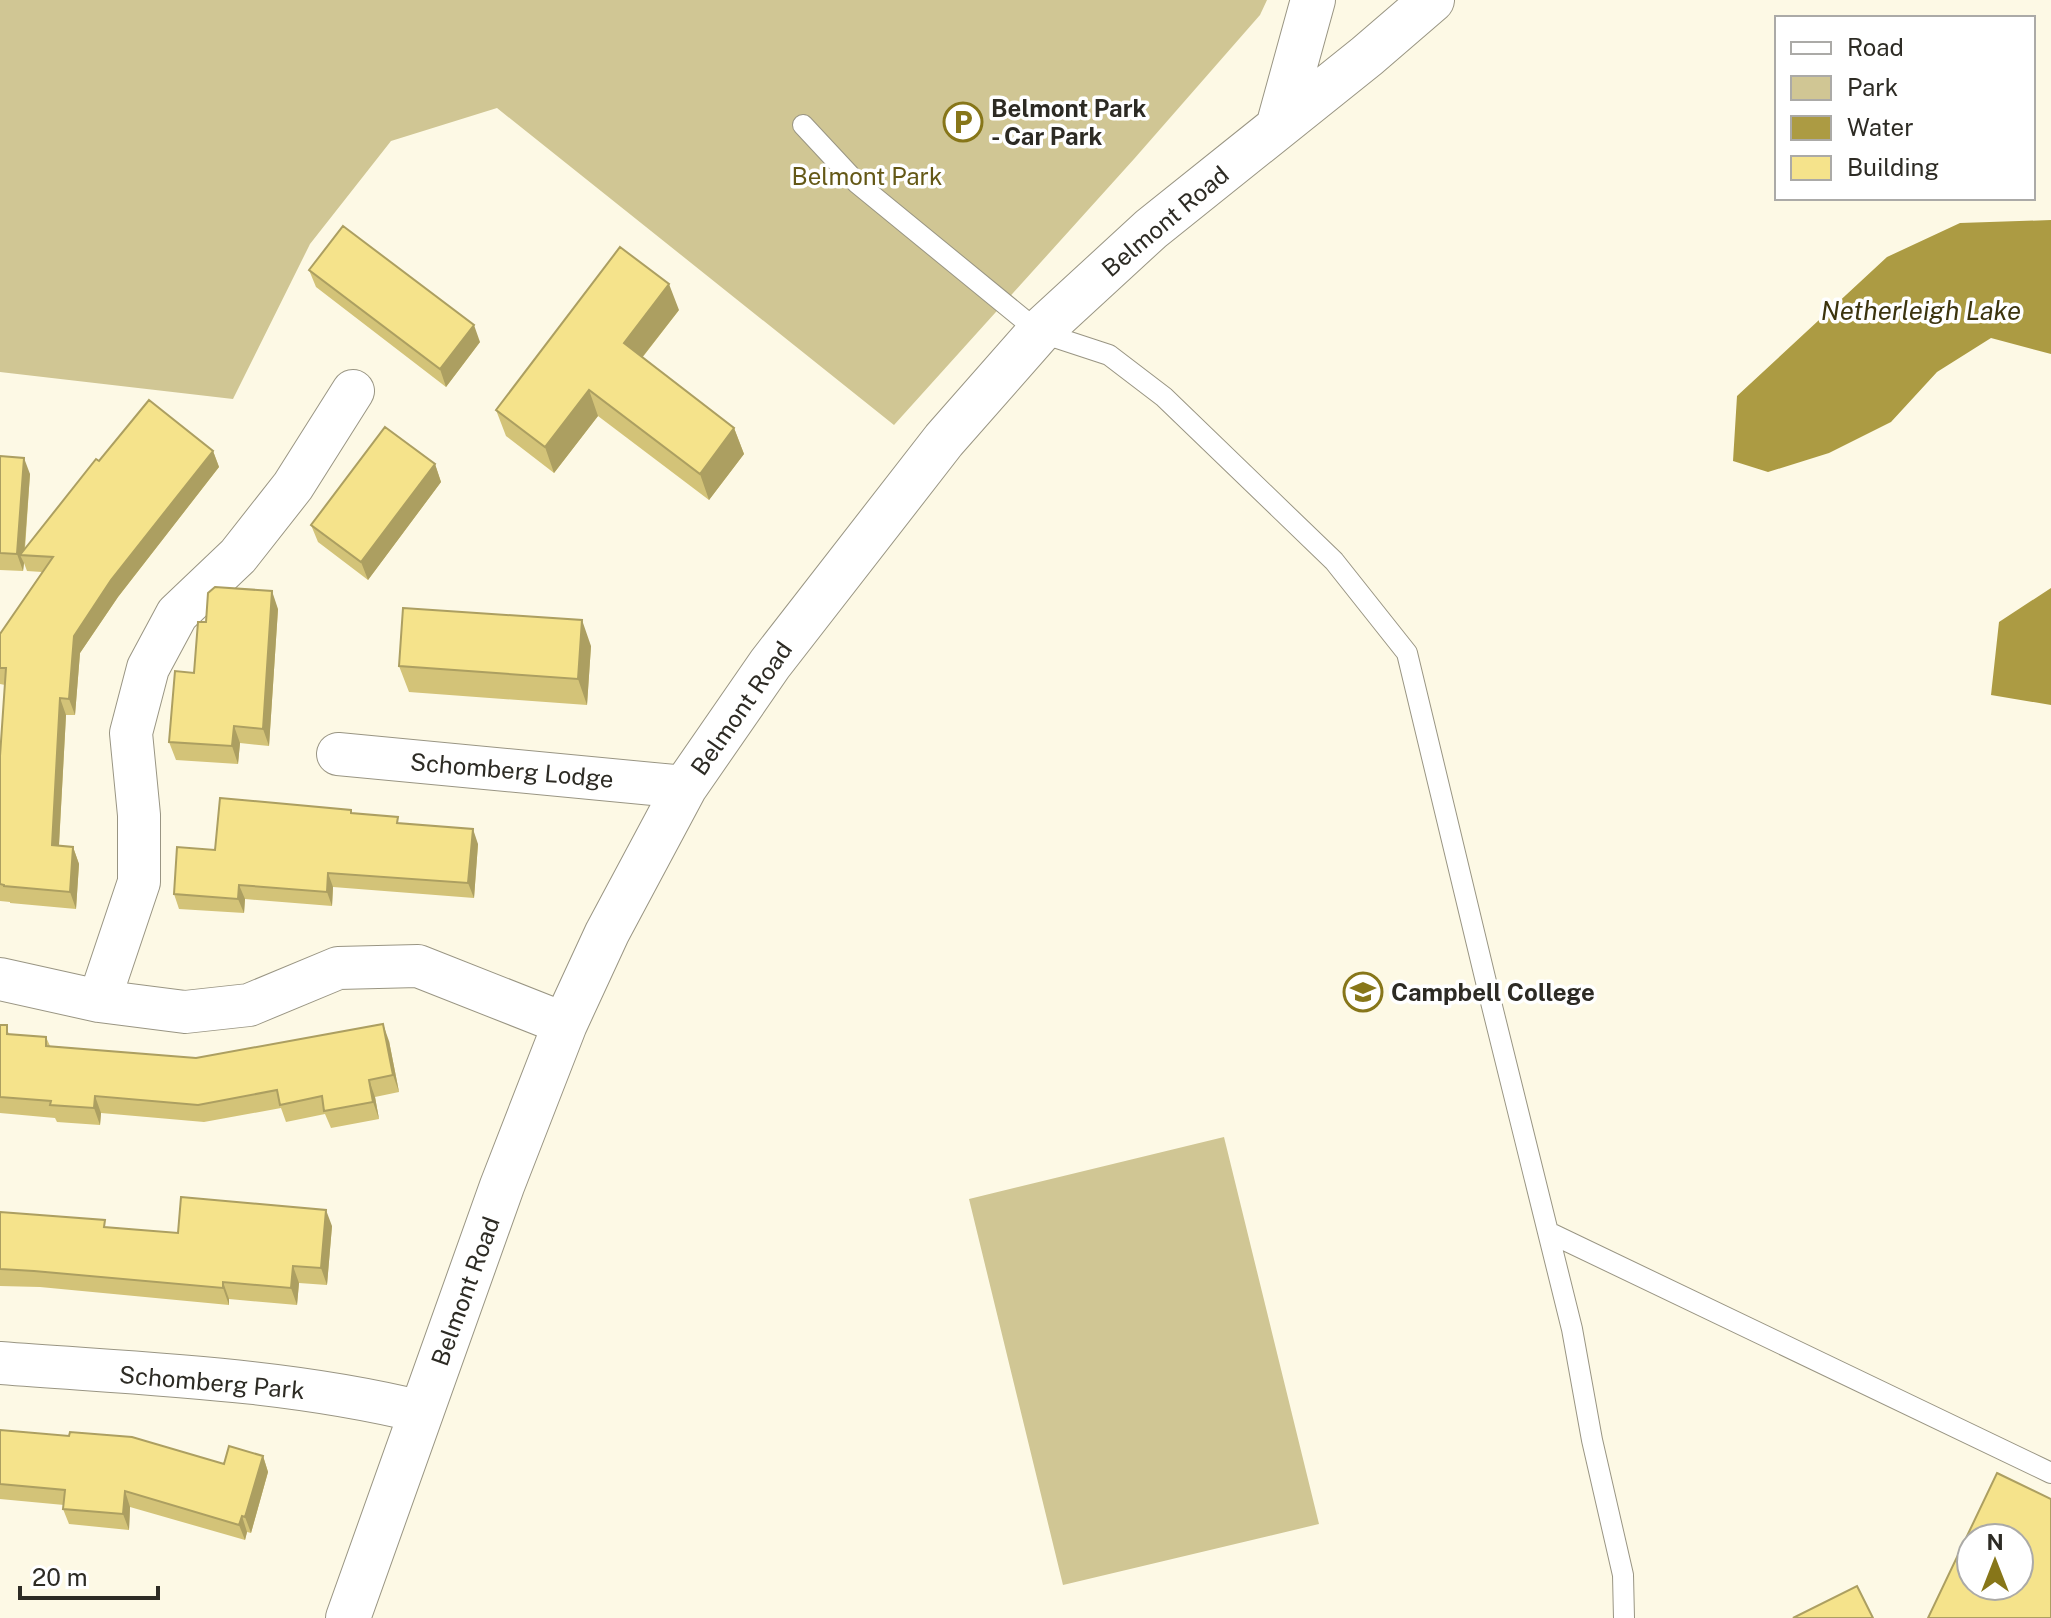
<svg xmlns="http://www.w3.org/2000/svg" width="2051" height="1618" viewBox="0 0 2051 1618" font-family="'Public Sans',sans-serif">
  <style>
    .green { fill: #d0c694 }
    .water { fill: #ac9b43 }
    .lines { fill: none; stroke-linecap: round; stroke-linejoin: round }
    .lane-casing { stroke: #999583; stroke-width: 22 }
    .street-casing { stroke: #999583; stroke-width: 44 }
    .secondary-casing { stroke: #999583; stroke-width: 46 }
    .lane { stroke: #fff; stroke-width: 20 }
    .street { stroke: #fff; stroke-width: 42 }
    .secondary { stroke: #fff; stroke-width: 44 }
    .wall { fill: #d3c378 }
    .shaded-wall { fill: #ac9f61 }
    .building { fill: #f5e38b; stroke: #ac9f61; stroke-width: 2; fill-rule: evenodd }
    .labels { text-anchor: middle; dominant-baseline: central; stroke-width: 7; stroke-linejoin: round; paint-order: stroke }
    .poi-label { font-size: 24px; font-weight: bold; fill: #2d2b24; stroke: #fff; text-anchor: start }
    .park-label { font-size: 24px; fill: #645816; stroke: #fff }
    .street-label { font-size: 24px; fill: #2d2b24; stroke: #fff }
    .water-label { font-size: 26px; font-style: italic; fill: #3c340e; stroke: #fff }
  </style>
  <rect width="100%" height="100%" fill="#fdf9e5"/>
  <path class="green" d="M0,0H1267L1260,15L1134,159L894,425L497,108L391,141L310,244L233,399L0,372Z
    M1224,1137L1319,1524L1063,1585L969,1199Z"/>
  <path class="water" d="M2051,220V354L1991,338L1937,372L1891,422L1829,453L1768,472L1733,461L1737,396L1887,257L1960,223Z
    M2051,588V705L1991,695L1999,622Z"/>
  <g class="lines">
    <defs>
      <path id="lane" d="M803,125L857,183L1039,332L1109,355L1164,397L1334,561L1407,653L1488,990L1572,1329L1592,1440L1623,1575L1624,1618
        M1548,1232L2051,1473"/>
      <path id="street" d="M338,754L685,787
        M0,979L99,1001L185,1012L249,1005L338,968L418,966L565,1024
        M99,1001L139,882V815L131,733L148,668L177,614L238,556L293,486L353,391
        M0,1363C141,1374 284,1378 422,1412"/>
      <path id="secondary" d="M1278,127L1313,0
        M348,1618L502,1186L565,1024L607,933L685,787L770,664L944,440L1039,332L1151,229L1367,56L1432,0"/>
    </defs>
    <use href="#lane" class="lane-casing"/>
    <use href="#street" class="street-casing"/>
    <use href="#secondary" class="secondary-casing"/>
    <use href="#lane" class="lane"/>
    <use href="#street" class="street"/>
    <use href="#secondary" class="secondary"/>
  </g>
  <path class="wall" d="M309,270L480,342L446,387L316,287Z
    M679,310L642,358L734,428L744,454L709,500L598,416L554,473L506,436L496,410Z
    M213,451L219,467L118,597L80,653L75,715H66L59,846L73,847L79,864L76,909L10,903V902L0,901V756L5,685L0,684V634L42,572L27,571L24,563L23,571L0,570V456L30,474L25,549L99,461Z
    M435,464L441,482L368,580L318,542L311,525Z
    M278,609L269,746L240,743L238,764L176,760L169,742L194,673L206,622Z
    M591,646L587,705L409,692L399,666Z
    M351,810L352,813L400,823L478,844L474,898L333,887L332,906L245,899L244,913L179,909L174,894L215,850Z
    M0,1025L10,1034L46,1037L50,1046L196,1058L389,1041L399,1092L375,1097L379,1119L331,1128L325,1114L286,1122L281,1108L204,1122L101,1113L100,1125L57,1122L55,1118L0,1113Z
    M0,1212L108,1227L178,1233L332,1226L327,1285L299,1283L297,1305L229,1299V1305L40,1287L0,1286Z
    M0,1430L224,1464L263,1456L268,1472L251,1533L247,1532L245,1540L130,1507L129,1530L69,1524L63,1509L64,1505L0,1499Z"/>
  <path class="shaded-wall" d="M669,284L679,310L633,369L624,343Z
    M474,325L480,342L446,387L440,369Z
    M589,390L598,416L554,473L545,447Z
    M734,428L744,454L709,500L700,474Z
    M213,451L219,467L118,597L80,653L75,715L69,699L74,636L111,580Z
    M24,458L30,474L24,555H20L24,563L23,571L17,554Z
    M435,464L441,482L368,580L361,562Z
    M272,591L278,609L269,746L263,729Z
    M582,620L591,646L587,705L578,679Z
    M60,698L66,715L58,862L52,845Z
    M234,726L240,743L238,764L232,746Z
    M473,829L478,844L474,898L468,883Z
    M73,847L79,864L76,909L70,892Z
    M328,873L333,887L332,906L327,892Z
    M239,885L245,899L244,913L238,899Z
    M383,1024L389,1041L399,1092L393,1075Z
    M369,1080L375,1097L379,1119L373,1102Z
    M95,1096L101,1113L100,1125L94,1108Z
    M326,1210L332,1226L327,1285L321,1268Z
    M293,1266L299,1283L297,1305L291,1288Z
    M223,1282L229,1299V1305L223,1288Z
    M263,1456L268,1472L251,1533L245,1517Z
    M125,1491L130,1507L129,1530L123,1514Z
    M242,1516L247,1532L245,1540L239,1525Z"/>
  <path class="building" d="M343,226L474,325L440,369L309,270Z
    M620,247L669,284L624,343L734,428L700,474L589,390L545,447L496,410Z
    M149,400L213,451L111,580L74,636L69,699L60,698L52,845L73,847L70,892L4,886V885L0,884V756L6,668H0V634L53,557L20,555L96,459L99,461Z
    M385,427L435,464L361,562L311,525Z
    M0,456L24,458L17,554L0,553Z
    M215,587L272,591L263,729L234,726L232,746L169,742L175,671L194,673L198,622H206L208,593Z
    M403,608L582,620L578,679L399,666Z
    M220,798L351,810V813L398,817L397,823L473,829L468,883L328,873L327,892L239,885L238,899L174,894L177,847L215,850Z
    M383,1024L393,1075L369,1080L373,1102L324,1111L322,1096L280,1105L277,1090L198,1105L95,1096L94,1108L50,1105L51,1101L0,1097V1025H7V1034L46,1037V1046L196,1058Z
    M181,1197L326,1210L321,1268L293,1266L291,1288L223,1282V1288L34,1271L0,1269V1212L105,1220L104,1227L178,1233Z
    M0,1430L69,1436L70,1432L132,1437L224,1464L229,1446L263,1456L245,1517L242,1516L239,1525L125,1491L123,1514L63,1509L65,1490L0,1484Z
    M1997,1473L2051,1499V1618H1928ZM1971,1538H2019V1586H1971Z
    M1857,1586L1873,1618H1793Z"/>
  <defs>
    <symbol id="parking-ring" viewBox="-11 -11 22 22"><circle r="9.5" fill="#fff" stroke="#877619" stroke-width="1.5"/><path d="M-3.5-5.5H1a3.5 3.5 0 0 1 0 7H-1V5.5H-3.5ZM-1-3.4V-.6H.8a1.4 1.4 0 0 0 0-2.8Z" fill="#877619"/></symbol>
    <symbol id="school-ring" viewBox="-11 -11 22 22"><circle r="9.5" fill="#fff" stroke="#877619" stroke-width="1.5"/><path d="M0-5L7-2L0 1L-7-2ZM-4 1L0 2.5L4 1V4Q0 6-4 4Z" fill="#877619"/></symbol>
  </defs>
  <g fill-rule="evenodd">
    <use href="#parking-ring" x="941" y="100" width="44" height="44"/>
    <use href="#school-ring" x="1341" y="970" width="44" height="44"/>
  </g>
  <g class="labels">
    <g class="poi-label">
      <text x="991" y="108">Belmont Park<tspan x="991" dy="28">- Car Park</tspan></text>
      <text x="1391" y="992">Campbell College</text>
    </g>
    <g class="park-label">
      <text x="867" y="176">Belmont Park</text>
    </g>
    <g class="street-label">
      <text transform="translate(1165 221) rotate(-40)">Belmont Road</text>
      <text transform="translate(741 708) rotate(-55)">Belmont Road</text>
      <text transform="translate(512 770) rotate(5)">Schomberg Lodge</text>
      <text transform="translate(465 1291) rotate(-70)">Belmont Road</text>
      <text transform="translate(212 1382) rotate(5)">Schomberg Park</text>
    </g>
    <g class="water-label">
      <text x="1921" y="310">Netherleigh Lake</text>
    </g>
  </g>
  <rect x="1775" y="16" width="260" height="184" fill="#ffffff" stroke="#abaaa7" stroke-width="2"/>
  <rect x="1791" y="42" width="40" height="12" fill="#ffffff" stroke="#abaaa7" stroke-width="2"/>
  <text x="1847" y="56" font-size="24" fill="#2d2b24">Road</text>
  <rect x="1791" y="76" width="40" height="24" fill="#d0c694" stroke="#abaaa7" stroke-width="2"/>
  <text x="1847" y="96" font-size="24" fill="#2d2b24">Park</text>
  <rect x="1791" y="116" width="40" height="24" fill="#ac9b43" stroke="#abaaa7" stroke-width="2"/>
  <text x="1847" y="136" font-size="24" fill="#2d2b24">Water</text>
  <rect x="1791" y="156" width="40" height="24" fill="#f5e38b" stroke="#abaaa7" stroke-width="2"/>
  <text x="1847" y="176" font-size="24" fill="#2d2b24">Building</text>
  <g transform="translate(1995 1562)"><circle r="38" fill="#ffffff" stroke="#abaaa7" stroke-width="2"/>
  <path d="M0-6L14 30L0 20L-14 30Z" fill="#877619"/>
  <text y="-12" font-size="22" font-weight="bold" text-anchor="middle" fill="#2d2b24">N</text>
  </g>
  <path d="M20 1586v12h138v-12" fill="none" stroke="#2d2b24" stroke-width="4"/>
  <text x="32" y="1586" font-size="24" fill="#2d2b24" stroke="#ffffff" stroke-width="6" paint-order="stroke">20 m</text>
</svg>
